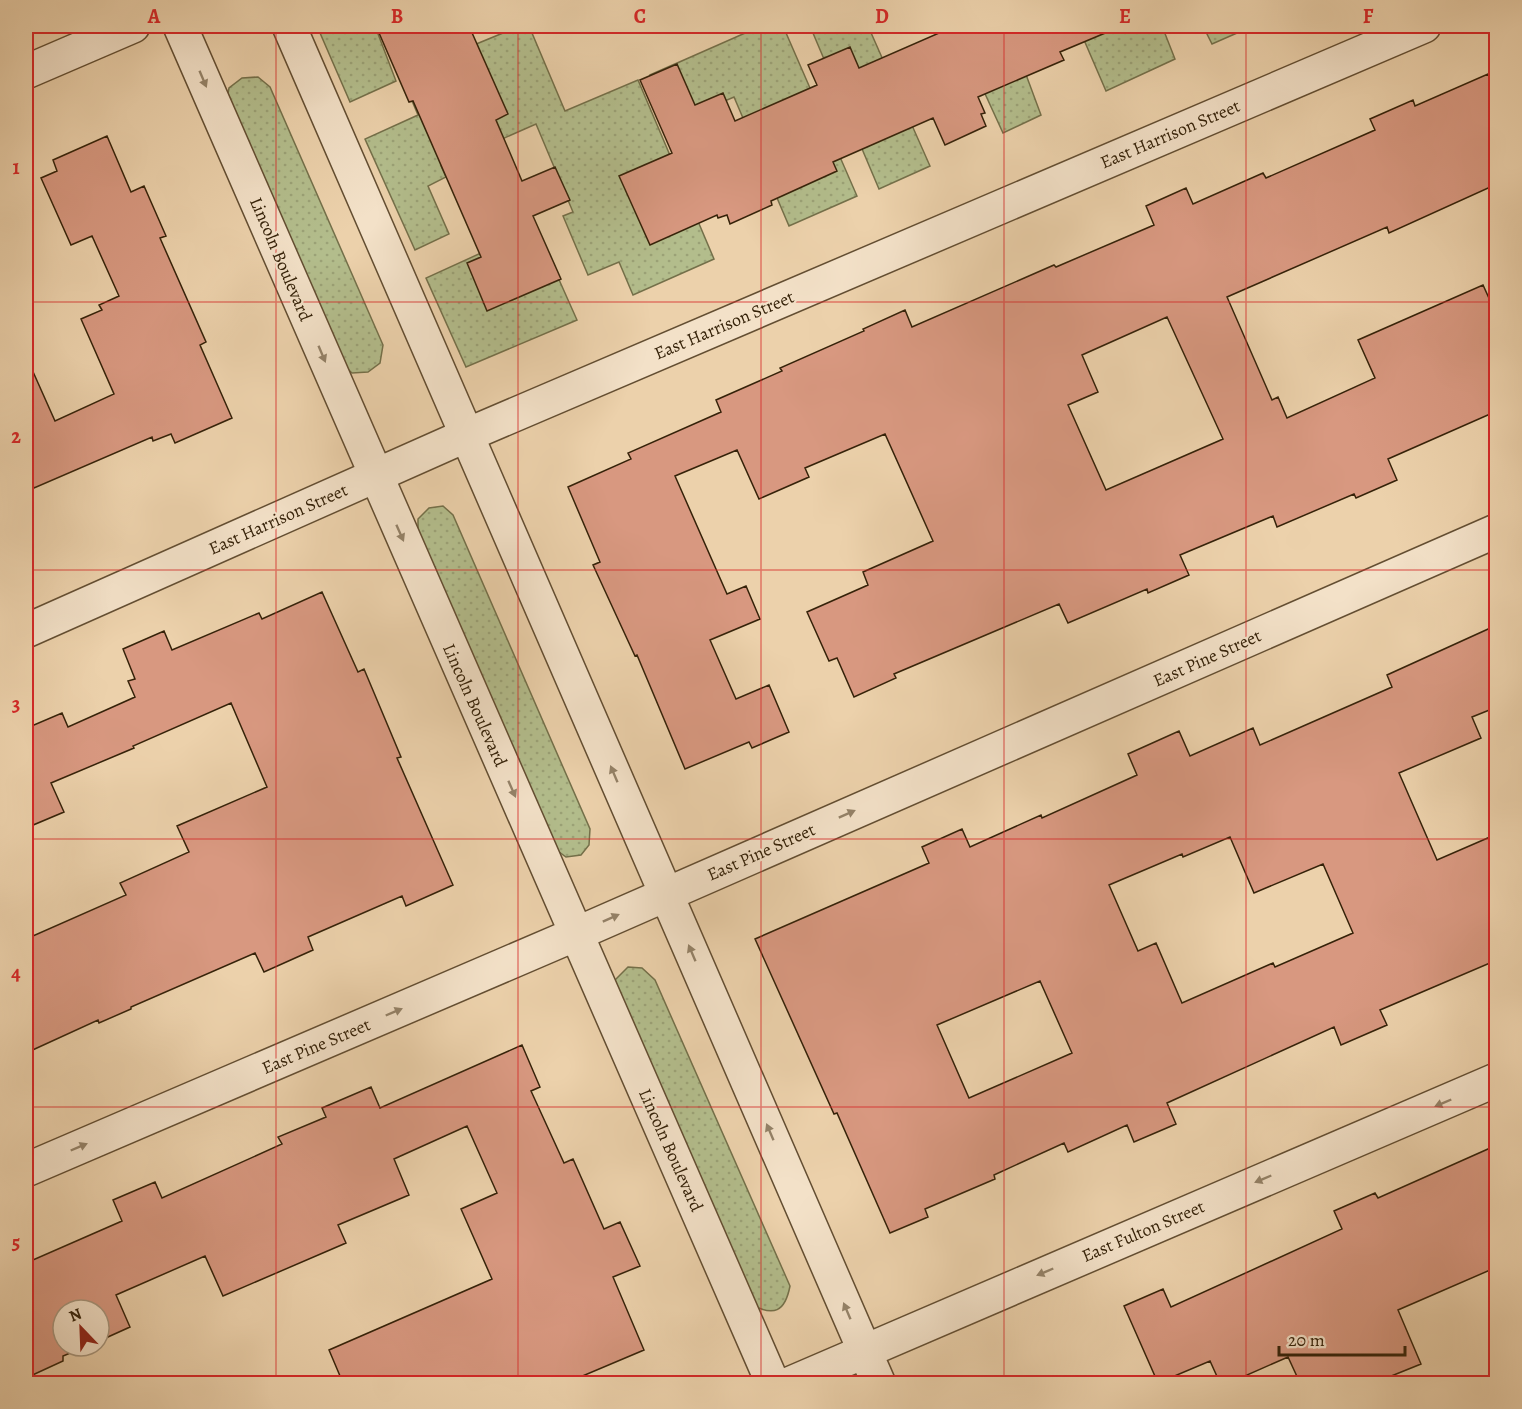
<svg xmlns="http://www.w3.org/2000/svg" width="1522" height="1409" viewBox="0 0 1522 1409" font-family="Alegreya,serif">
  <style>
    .grass { fill: url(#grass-dots); stroke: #74704a; stroke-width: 1.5 }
    .building { fill: #d89880; stroke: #352209; stroke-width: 1.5; fill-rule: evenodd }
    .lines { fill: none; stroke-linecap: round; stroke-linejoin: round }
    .minor-casing { stroke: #634e32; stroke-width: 36 }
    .minor { stroke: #f3e1c8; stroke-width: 33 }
    .oneway { fill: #948268 }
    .grid { fill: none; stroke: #d62828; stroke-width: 1.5; stroke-opacity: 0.55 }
    .labels { text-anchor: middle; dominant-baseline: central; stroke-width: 4.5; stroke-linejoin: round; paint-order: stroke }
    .street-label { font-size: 18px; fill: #352209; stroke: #f3e1c8 }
    .neatline { fill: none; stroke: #d62828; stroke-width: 2 }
    .grid-label { font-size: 20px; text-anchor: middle; font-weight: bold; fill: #d62828 }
  </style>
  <defs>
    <pattern id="grass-dots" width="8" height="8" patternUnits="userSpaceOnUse" patternTransform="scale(1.5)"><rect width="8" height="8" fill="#b3bd8c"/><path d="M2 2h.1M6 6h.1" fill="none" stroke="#9ba277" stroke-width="1.8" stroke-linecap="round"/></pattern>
  </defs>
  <rect width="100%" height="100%" fill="#ecd1ab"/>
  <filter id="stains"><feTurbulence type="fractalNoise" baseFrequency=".00333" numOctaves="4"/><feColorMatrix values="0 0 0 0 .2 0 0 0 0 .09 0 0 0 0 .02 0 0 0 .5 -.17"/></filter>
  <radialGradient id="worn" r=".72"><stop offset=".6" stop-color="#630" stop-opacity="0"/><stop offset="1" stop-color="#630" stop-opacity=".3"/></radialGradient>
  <path class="grass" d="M317,26H375L396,81L350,102Z
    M520,26H529L565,111L638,80L714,259L633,295L619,262L588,275L563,216L573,212L536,124L441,166L446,177L428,186L449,234L415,250L365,139L418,115L401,75Z
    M761,26H783L857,196L789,226L734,97L671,124L650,75Z
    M810,26H868L930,166L879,189Z
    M954,26H1008L1041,115L1003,133Z
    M1078,26H1162L1175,59L1106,91Z
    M1203,26H1253L1212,44Z
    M258,77L270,87L383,345L380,363L368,372L352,373L340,362L226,104L229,88L242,78Z
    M536,228L577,320L466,367L426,278Z
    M443,506L453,515L590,829L589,845L581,855L566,857L551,846L418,534V519L429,508Z
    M628,967L642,968L655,980L790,1286C785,1312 774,1317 750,1304L614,996L615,980Z"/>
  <path class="building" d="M376,26H469L508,114L496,120L522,181L555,167L570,200L533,216L561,279L487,311L467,263L481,257L413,101L409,102Z
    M955,26H1122L1060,52L1064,60L978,97L985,113L981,114L986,126L945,145L933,118L833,162L837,171L771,201L772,205L730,224L727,215L718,218L717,215L650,245L619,176L672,153L640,80L677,64L695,105L723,93L735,121L817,85L808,65L850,47L859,68Z
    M1488,74L1497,94V184L1389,233L1387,227L1227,297L1272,400L1278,397L1287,418L1375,378L1358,340L1483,285L1497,316V411L1388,459L1397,480L1356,498L1354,494L1277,527L1273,516L1180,555L1189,575L1148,593L1147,589L1068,623L1059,604L894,674L896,678L854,697L837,658L829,661L807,612L868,585L863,572L933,541L885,434L805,468L809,477L759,499L737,450L675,476L727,594L746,586L760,619L710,640L736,699L769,685L789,732L752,748L749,742L685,769L637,655L635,656L593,565L600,562L568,487L631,459L628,453L721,412L716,400L782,371L780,368L864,331L863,329L905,310L912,327L1054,265L1056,267L1154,225L1146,206L1186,188L1193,204L1263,173L1266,178L1375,130L1370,119L1413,100L1415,106ZM1167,317L1223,439L1106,490L1068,405L1098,392L1082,355Z
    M107,136L131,192L144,186L166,236L160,238L206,342L200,345L232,418L175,443L171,434L153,441L152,437L34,488L26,469V356L55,421L114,394L81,319L102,310L99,305L119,296L92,236L71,245L41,178L57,171L53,160Z
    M322,592L358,672L364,669L401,757L397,758L453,885L406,906L402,896L308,937L313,950L264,972L255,953L131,1007V1009L99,1023L98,1020L26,1053V939L126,895L120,883L189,852L177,826L267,787L231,703L133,746L134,748L51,783L64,812L26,828V725L27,728L62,713L68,727L135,697L128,681L135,679L123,649L164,631L172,650L259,613L262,619Z
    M1497,625V707L1472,717L1481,738L1399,773L1437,860L1497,834V960L1380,1010L1387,1025L1341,1045L1334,1027L1167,1103L1176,1124L1134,1142L1127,1125L1068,1152L1064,1143L994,1175L995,1179L925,1209L928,1217L890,1233L837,1113L834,1114L755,939L929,863L922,847L962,829L970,847L1041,815L1042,818L1137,775L1128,754L1179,731L1190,756L1253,728L1260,745L1392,687L1387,675ZM1230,837L1254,893L1323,864L1353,933L1275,967L1273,963L1182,1003L1156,943L1138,951L1109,885L1182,854L1183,857ZM1040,981L1072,1053L969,1098L937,1025Z
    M522,1045L540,1087L531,1091L564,1163L573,1159L604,1229L620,1222L640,1266L613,1277L644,1350L566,1383H343L329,1350L492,1279L461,1209L497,1193L467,1126L394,1159L409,1195L338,1225L346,1243L223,1296L205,1256L116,1295L130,1327L99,1341V1310H63V1346H87L63,1356V1361L26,1378V1263L122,1221L113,1200L155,1182L162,1198L282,1144L278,1137L326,1117L322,1108L371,1087L380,1108Z
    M1497,1145V1267L1398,1310L1421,1364L1374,1383H1300L1288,1357L1229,1383H1220L1210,1361L1158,1383L1124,1306L1163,1289L1171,1307L1342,1229L1334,1211L1375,1193L1378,1198Z"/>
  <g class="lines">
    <defs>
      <path id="minor" d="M180,26L773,1384
        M289,26L879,1384
        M26,72L133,26
        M26,631L467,435L1424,26
        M26,1170L576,934L1496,531
        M789,1384L1496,1080"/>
    </defs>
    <use href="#minor" class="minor-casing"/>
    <use href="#minor" class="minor"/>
  </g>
  <defs><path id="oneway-solid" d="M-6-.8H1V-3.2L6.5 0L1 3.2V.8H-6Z" transform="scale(1.5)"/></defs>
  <g class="oneway">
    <use href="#oneway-solid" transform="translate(203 79) rotate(67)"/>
    <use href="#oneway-solid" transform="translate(322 354) rotate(67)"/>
    <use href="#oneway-solid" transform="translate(400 533) rotate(66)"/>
    <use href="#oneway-solid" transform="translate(614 774) rotate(-113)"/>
    <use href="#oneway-solid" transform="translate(512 789) rotate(66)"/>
    <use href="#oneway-solid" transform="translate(847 814) rotate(-24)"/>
    <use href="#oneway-solid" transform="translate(611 918) rotate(-24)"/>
    <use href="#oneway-solid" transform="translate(692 953) rotate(-113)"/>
    <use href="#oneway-solid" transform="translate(394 1012) rotate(-23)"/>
    <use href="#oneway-solid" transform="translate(1443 1103) rotate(157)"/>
    <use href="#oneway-solid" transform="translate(770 1132) rotate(-113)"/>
    <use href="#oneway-solid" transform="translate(79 1147) rotate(-23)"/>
    <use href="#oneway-solid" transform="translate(1263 1179) rotate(157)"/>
    <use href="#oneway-solid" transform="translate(1045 1272) rotate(157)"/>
    <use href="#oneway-solid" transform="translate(847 1311) rotate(-113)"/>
  </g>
  <path class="grid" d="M276,26V1384M518,26V1384M761,26V1384M1004,26V1384M1246,26V1384M26,302H1496M26,570H1496M26,839H1496M26,1107H1496"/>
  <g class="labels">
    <g class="street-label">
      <text transform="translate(1170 134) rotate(-23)">East Harrison Street</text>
      <text transform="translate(281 259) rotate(67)">Lincoln Boulevard</text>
      <text transform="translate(724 325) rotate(-23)">East Harrison Street</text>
      <text transform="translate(278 519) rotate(-24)">East Harrison Street</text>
      <text transform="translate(1207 658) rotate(-24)">East Pine Street</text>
      <text transform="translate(475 705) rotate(66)">Lincoln Boulevard</text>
      <text transform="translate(761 852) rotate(-24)">East Pine Street</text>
      <text transform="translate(316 1046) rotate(-23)">East Pine Street</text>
      <text transform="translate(671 1150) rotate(66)">Lincoln Boulevard</text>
      <text transform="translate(1143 1231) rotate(-23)">East Fulton Street</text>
    </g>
  </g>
  <rect width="1522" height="1409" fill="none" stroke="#ecd1ab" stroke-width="66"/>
  <g transform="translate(81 1328) rotate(337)"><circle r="28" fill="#f3e1c8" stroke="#a7957c" stroke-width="1.5"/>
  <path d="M0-4.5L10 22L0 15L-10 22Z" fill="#8f2418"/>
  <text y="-9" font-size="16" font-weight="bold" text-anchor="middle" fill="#352209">N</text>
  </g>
  <path d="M1279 1346v9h126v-9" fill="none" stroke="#352209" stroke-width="3"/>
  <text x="1288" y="1346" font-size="18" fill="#352209" stroke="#f3e1c8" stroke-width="4.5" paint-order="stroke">20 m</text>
  <rect x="33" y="33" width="1456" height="1343" class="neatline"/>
  <g class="grid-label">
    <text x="154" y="23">A</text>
    <text x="397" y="23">B</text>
    <text x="640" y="23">C</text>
    <text x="882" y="23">D</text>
    <text x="1125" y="23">E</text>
    <text x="1368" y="23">F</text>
    <text x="16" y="174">1</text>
    <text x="16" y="443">2</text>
    <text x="16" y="711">3</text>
    <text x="16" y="980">4</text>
    <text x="16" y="1249">5</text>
  </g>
  <rect width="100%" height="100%" filter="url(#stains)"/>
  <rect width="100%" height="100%" fill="url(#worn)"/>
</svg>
